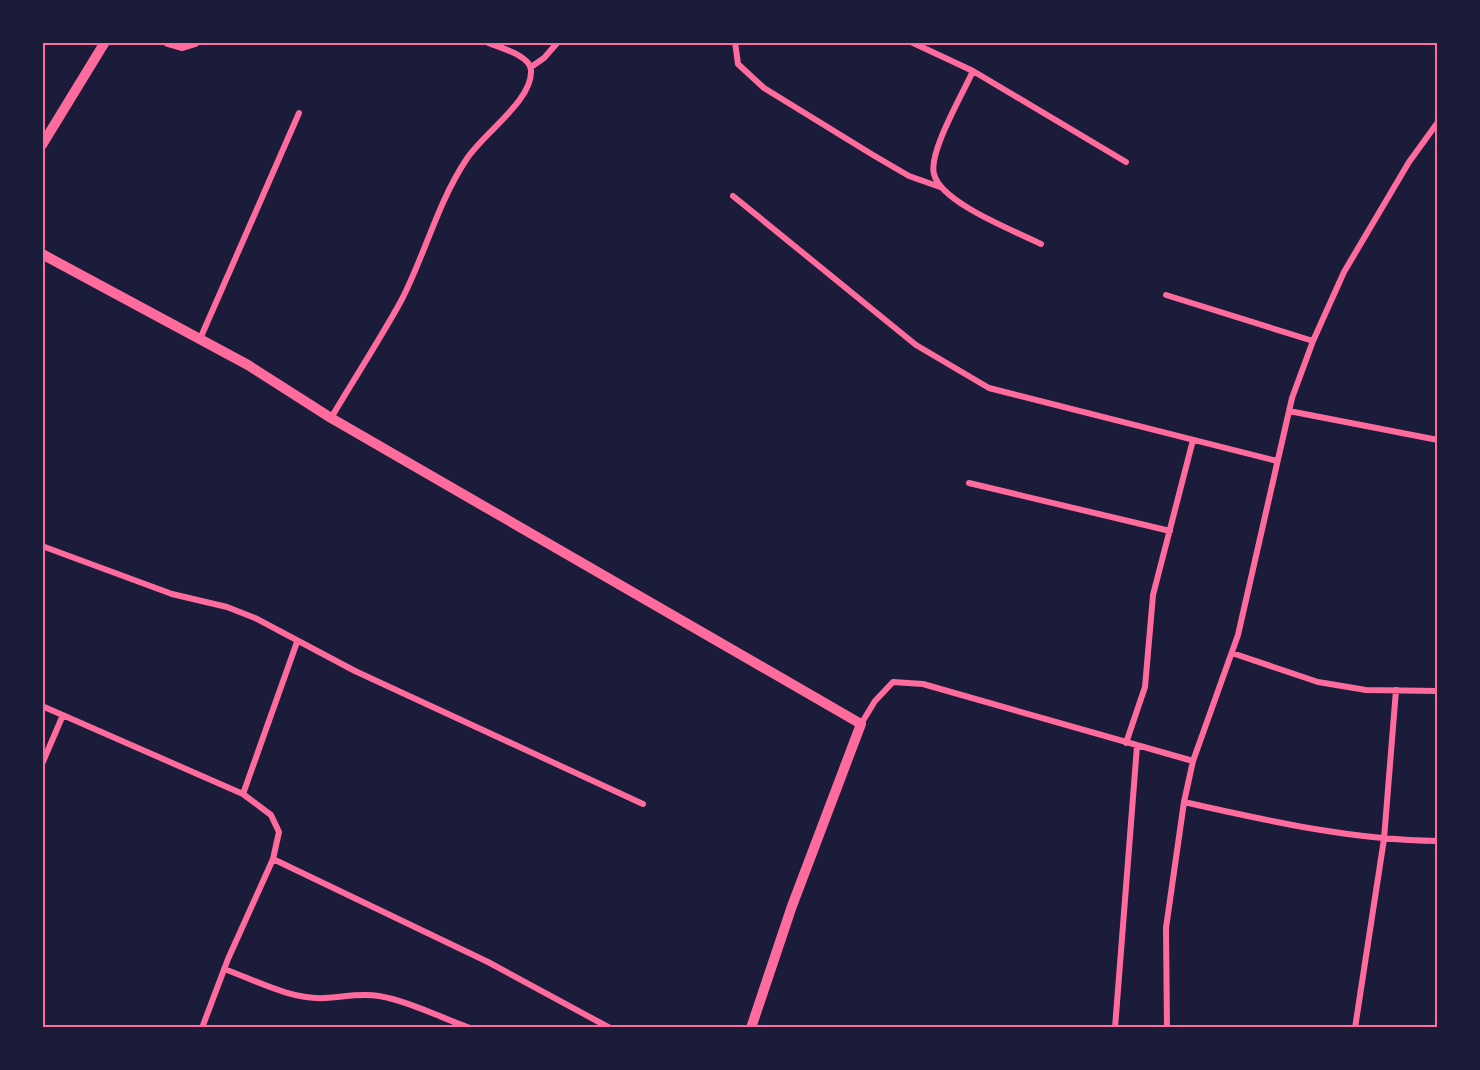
<svg xmlns="http://www.w3.org/2000/svg" width="1480" height="1070" viewBox="0 0 1480 1070" font-family="Helvetica,sans-serif">
  <style>
    .lines { fill: none; stroke-linecap: round; stroke-linejoin: round }
    .minor { stroke: #ff6b9d; stroke-width: 6 }
    .tertiary { stroke: #ff6b9d; stroke-width: 10 }
    .neatline { fill: none; stroke: #ff6b9d; stroke-width: 2 }
  </style>
  <rect width="100%" height="100%" fill="#1b1b3a"/>
  <g class="lines">
    <path class="minor" d="M735,42L738,64L764,88L873,155L909,176L940,187
      M911,42L973,71L1126,162
      M531,67L544,58L558,42
      M973,71C963,93 928,153 934,174C941,203 1015,231 1041,244
      M733,196L916,345L989,388L1277,461
      M1166,295L1313,341
      M200,339L299,113
      M1289,411L1438,440
      M331,418C354,379 379,341 401,301C425,255 437,204 466,160C482,134 533,101 531,70C530,55 498,47 486,42
      M969,483L1170,531
      M42,546L172,594L227,607L255,618L355,671L643,804
      M1232,653L1318,682L1366,690L1438,691
      M42,706L243,794L271,815L279,832L273,859L228,959L202,1028
      M861,724L875,701L893,682L923,684L1193,761
      M1126,743L1145,687L1153,595L1193,440
      M42,764L63,715
      M243,794L297,642
      M1184,802C1268,821 1352,840 1438,841
      M273,859L488,962L610,1028
      M224,969C255,980 291,1000 325,998C344,997 360,993 379,996C408,1001 442,1018 470,1028
      M1115,1028L1137,746
      M1167,1028L1166,928L1184,802L1193,761L1238,635L1292,398L1313,341L1344,272L1409,162L1438,122
      M1355,1028L1384,839L1396,690"/>
    <path class="tertiary" d="M168,42L182,46L195,42
      M42,145L105,42
      M42,254L248,365L331,418L861,724L792,906L751,1028"/>
  </g>
  <rect width="1480" height="1070" fill="none" stroke="#1b1b3a" stroke-width="87"/>
  <rect x="44" y="44" width="1392" height="982" class="neatline"/>
</svg>
